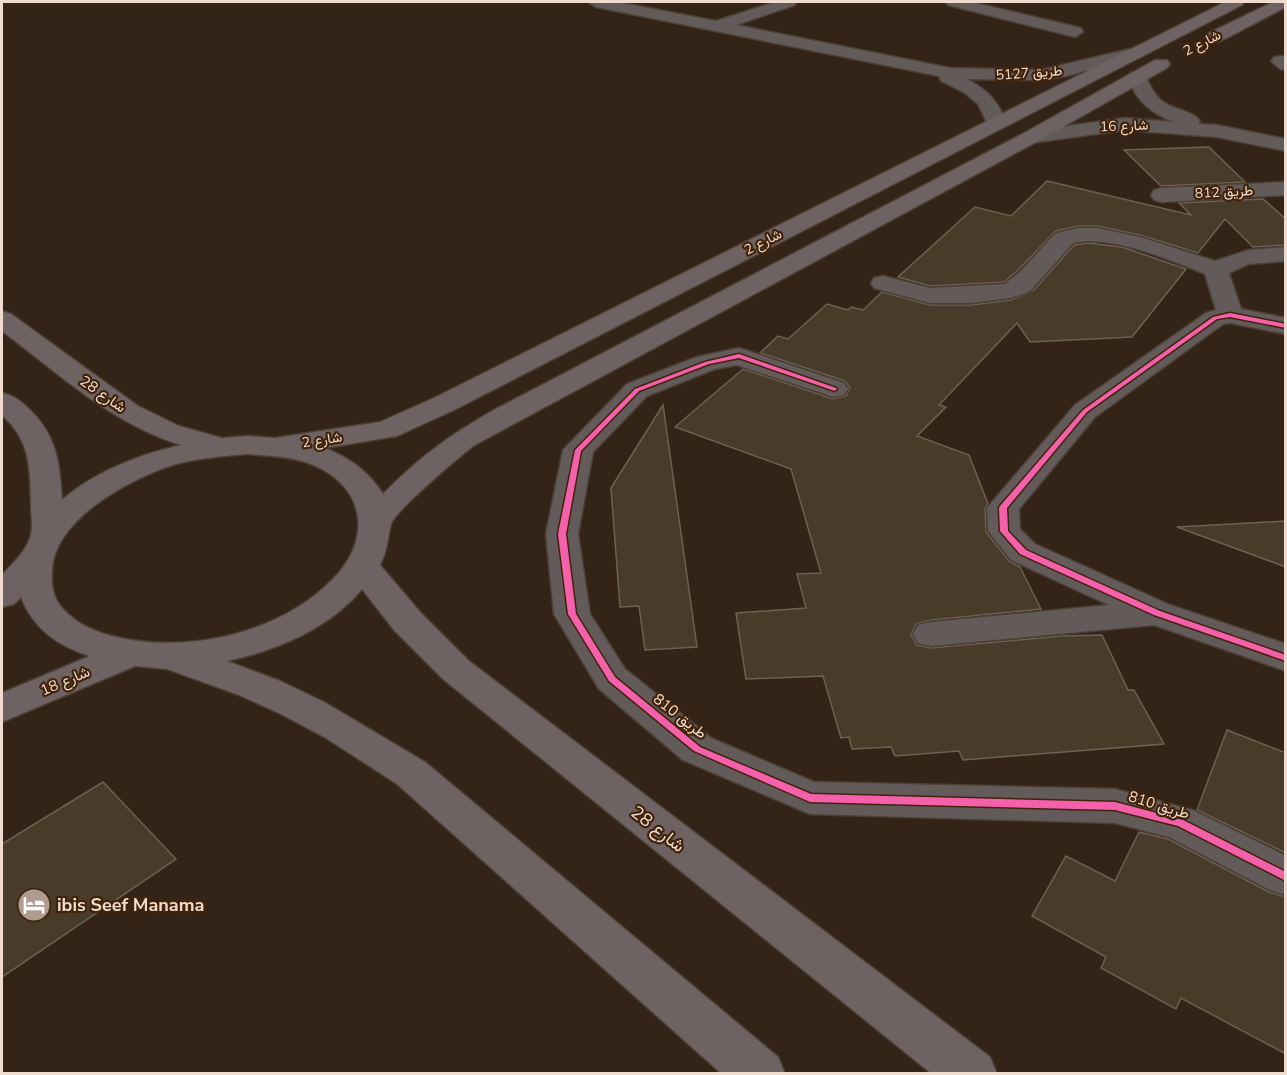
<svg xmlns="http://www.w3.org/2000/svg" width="1287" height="1075" viewBox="0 0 1287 1075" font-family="'Nunito Sans',Vazirmatn,sans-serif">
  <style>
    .building { fill: #483b29; stroke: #6d6154; stroke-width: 1.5 }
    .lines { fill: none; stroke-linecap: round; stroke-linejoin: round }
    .minor-casing { stroke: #4c3f34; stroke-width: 3 }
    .major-casing { stroke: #4c3f34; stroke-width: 3 }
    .minor { fill: #635a5a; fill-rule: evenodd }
    .major { fill: #6e6362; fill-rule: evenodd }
    .cycleway-casing { stroke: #41230b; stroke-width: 3 }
    .cycleway { fill: #f560ab; fill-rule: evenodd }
    .labels { text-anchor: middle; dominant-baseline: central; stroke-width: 4.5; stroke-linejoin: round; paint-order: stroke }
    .far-street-label { font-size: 14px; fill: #f0dccf; stroke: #41230b }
    .street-label { font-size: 15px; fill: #f0dccf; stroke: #41230b }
    .near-street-label { font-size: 18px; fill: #f0dccf; stroke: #41230b }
    .near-poi-label { font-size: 18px; font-weight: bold; fill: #f0dccf; stroke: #41230b; text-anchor: start }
  </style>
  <rect width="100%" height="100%" fill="#342418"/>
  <path class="building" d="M1209,147L1245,182L1161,186L1124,150Z
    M1047,181L1191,215L1179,203L1263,199L1286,219V245L1253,247L1225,219L1198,253L1140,235L1097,226H1079L1056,231L1018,270L1004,282L930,286L898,277L975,207L1011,216Z
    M1088,243L1122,247L1186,269L1132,337L1030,342L1017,323L939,405L946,407L917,436L969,455L988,504L985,508L986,532L1009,561L1020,567L1041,609L931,620L916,624L911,635L917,645L931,648L1062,636L1102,635L1128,690H1134L1164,744L963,760L959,751L895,756L891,747L852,749L849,737L841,738L823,676L746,679L736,613L806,608L797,574L821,573L791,469L675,427L743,369L833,399L846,396L850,388L845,381L760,353L778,336L788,339L827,304L848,310L851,307L863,310L882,292L930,305H971L1011,300L1034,290L1074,245Z
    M663,405L697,647L645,650L639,606L620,607L611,488Z
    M1286,521V567L1177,527Z
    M1227,730L1286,753V853L1197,810Z
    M103,782L176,859L2,977V844Z
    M1139,832L1168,839L1269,892L1286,897V1054L1181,998L1176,1009L1101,968L1106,957L1032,916L1066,856L1115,881Z"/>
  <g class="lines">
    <defs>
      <path id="minor" d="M588,2H617L716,21L775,2H796L795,5L736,25L950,68L1041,70L1134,48L1140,49L1143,53L1140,57L1066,76L1041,80L967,79C986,89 1000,102 1006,123L1003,127H989L978,104L965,93L941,81L939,76L596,7Z
        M946,2H971L1081,28L1083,32L1075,37L948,5Z
        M1280,56L1286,57V70L1280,69L1271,61L1274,57Z
        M1137,72L1143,73C1150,83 1152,93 1162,101C1172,109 1193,111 1200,121L1198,124L1217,125L1286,139V151L1217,137L1125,130L1031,143L1024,141L1021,137L1024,133L1031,131L1125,118L1174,122C1151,113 1136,101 1128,77L1131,73Z
        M1286,182V195L1162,202L1154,200L1151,195L1154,190L1162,188Z
        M1079,228H1097L1140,237L1215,261L1249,250L1286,247V261L1249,264L1229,273L1241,309L1286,318V334L1230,323L1223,324L1095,417L1019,509L1020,529L1035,544L1170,605L1286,644V671L1154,625L931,646L918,643L913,634L918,625L931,622L1109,605L1011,560L988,531L987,508L1075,405L1206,313L1216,310L1205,274C1170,260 1111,234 1073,243L1032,289L1026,293L1010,298L971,303H930L874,288L871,283L874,278L883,276L930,288L1005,284L1020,272L1052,237L1057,233Z
        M739,348L844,383L848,389L844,395L834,397L737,365L715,369L647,396L593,452L578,534L590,614L625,669L711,738L814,782L1115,789L1195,811L1286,856V895L1270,890L1169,837L1115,823L810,814L683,760L599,689L554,614L546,534L563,450L627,384L697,357Z"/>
      <path id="major" d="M1225,2H1244L1242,5L454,410L397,436L325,448C351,459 368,471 383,494C420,457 448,436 494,410L1024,133L1155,60H1167L1170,64L1167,68L1038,141L473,446C459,457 394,512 391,524C387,540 388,549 380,565L420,612L469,661L990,1057L997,1074H932L443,679L394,630L362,589C329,629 275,651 227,661L280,681L324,702L425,762L778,1057L785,1074H722L397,784L326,738L281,714L239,695L167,669L135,666L2,722V693L90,656C58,646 33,629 21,597L14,604L2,607V575C12,564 28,550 31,534C33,525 31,514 31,505C30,468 31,441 2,415V393C13,395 21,401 29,409C57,435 60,465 62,500C96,471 138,455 181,445C112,424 58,373 2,331V311L11,314L138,406L179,426L222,438L248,436L275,438L380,422L434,398ZM248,454C266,456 285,456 302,461C362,479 377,534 333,579C283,630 201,651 131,640C106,636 80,628 63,609C53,599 51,584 52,571C53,519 133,477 176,464C199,458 224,456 248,454Z
        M1273,2H1286V7L1221,41L1215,42L1207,37L1209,33Z"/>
    </defs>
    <use href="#minor" class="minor-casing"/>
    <use href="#major" class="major-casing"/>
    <use href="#minor" class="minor"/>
    <use href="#major" class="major"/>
    <defs>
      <path id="cycleway" d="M1230,313L1286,324V328L1230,317L1217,319L1087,412L1007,508L1008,531L1026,550L1160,611L1286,655V661L1154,615L1020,554L1000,531L999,508L1000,506L1083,410L1213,317Z
        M739,354L836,388L837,389L834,391L832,390L739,358L709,364L639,391L581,451L566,534L576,614L615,677L700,747L811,794L1115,802L1183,820L1286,872V881L1178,826L1115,810L810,802L694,751L609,681L568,614L558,534L575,450L635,389L705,362Z"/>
    </defs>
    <use href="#cycleway" class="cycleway-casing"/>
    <use href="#cycleway" class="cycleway"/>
  </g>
  <defs>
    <symbol id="hotel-disc" viewBox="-11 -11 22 22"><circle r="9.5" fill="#ae9c8f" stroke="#41230b"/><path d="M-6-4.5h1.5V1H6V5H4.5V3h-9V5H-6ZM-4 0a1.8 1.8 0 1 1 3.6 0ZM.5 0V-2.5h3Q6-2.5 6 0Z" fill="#fff"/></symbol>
  </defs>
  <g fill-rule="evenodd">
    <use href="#hotel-disc" x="15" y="886" width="38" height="38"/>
  </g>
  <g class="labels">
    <g class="far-street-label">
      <text transform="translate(1202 43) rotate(-27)">شارع 2</text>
      <text transform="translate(1029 73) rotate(-4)">طريق 5127</text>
      <text transform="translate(1124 126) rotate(-2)">شارع 16</text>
      <text transform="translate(1224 192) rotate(-3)">طريق 812</text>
      <text transform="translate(763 242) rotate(-27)">شارع 2</text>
      <text transform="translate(322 440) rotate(-9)">شارع 2</text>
    </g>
    <g class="street-label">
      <text transform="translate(103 394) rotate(35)">شارع 28</text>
      <text transform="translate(65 681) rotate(-23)">شارع 18</text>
      <text transform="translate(680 716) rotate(38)">طريق 810</text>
      <text transform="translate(1159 805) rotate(17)">طريق 810</text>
    </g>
    <g class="near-street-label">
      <text transform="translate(658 829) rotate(38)">شارع 28</text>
    </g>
    <g class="near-poi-label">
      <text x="57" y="905">ibis Seef Manama</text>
    </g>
  </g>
  <rect width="1287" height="1075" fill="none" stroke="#f0dccf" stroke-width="6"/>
</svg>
